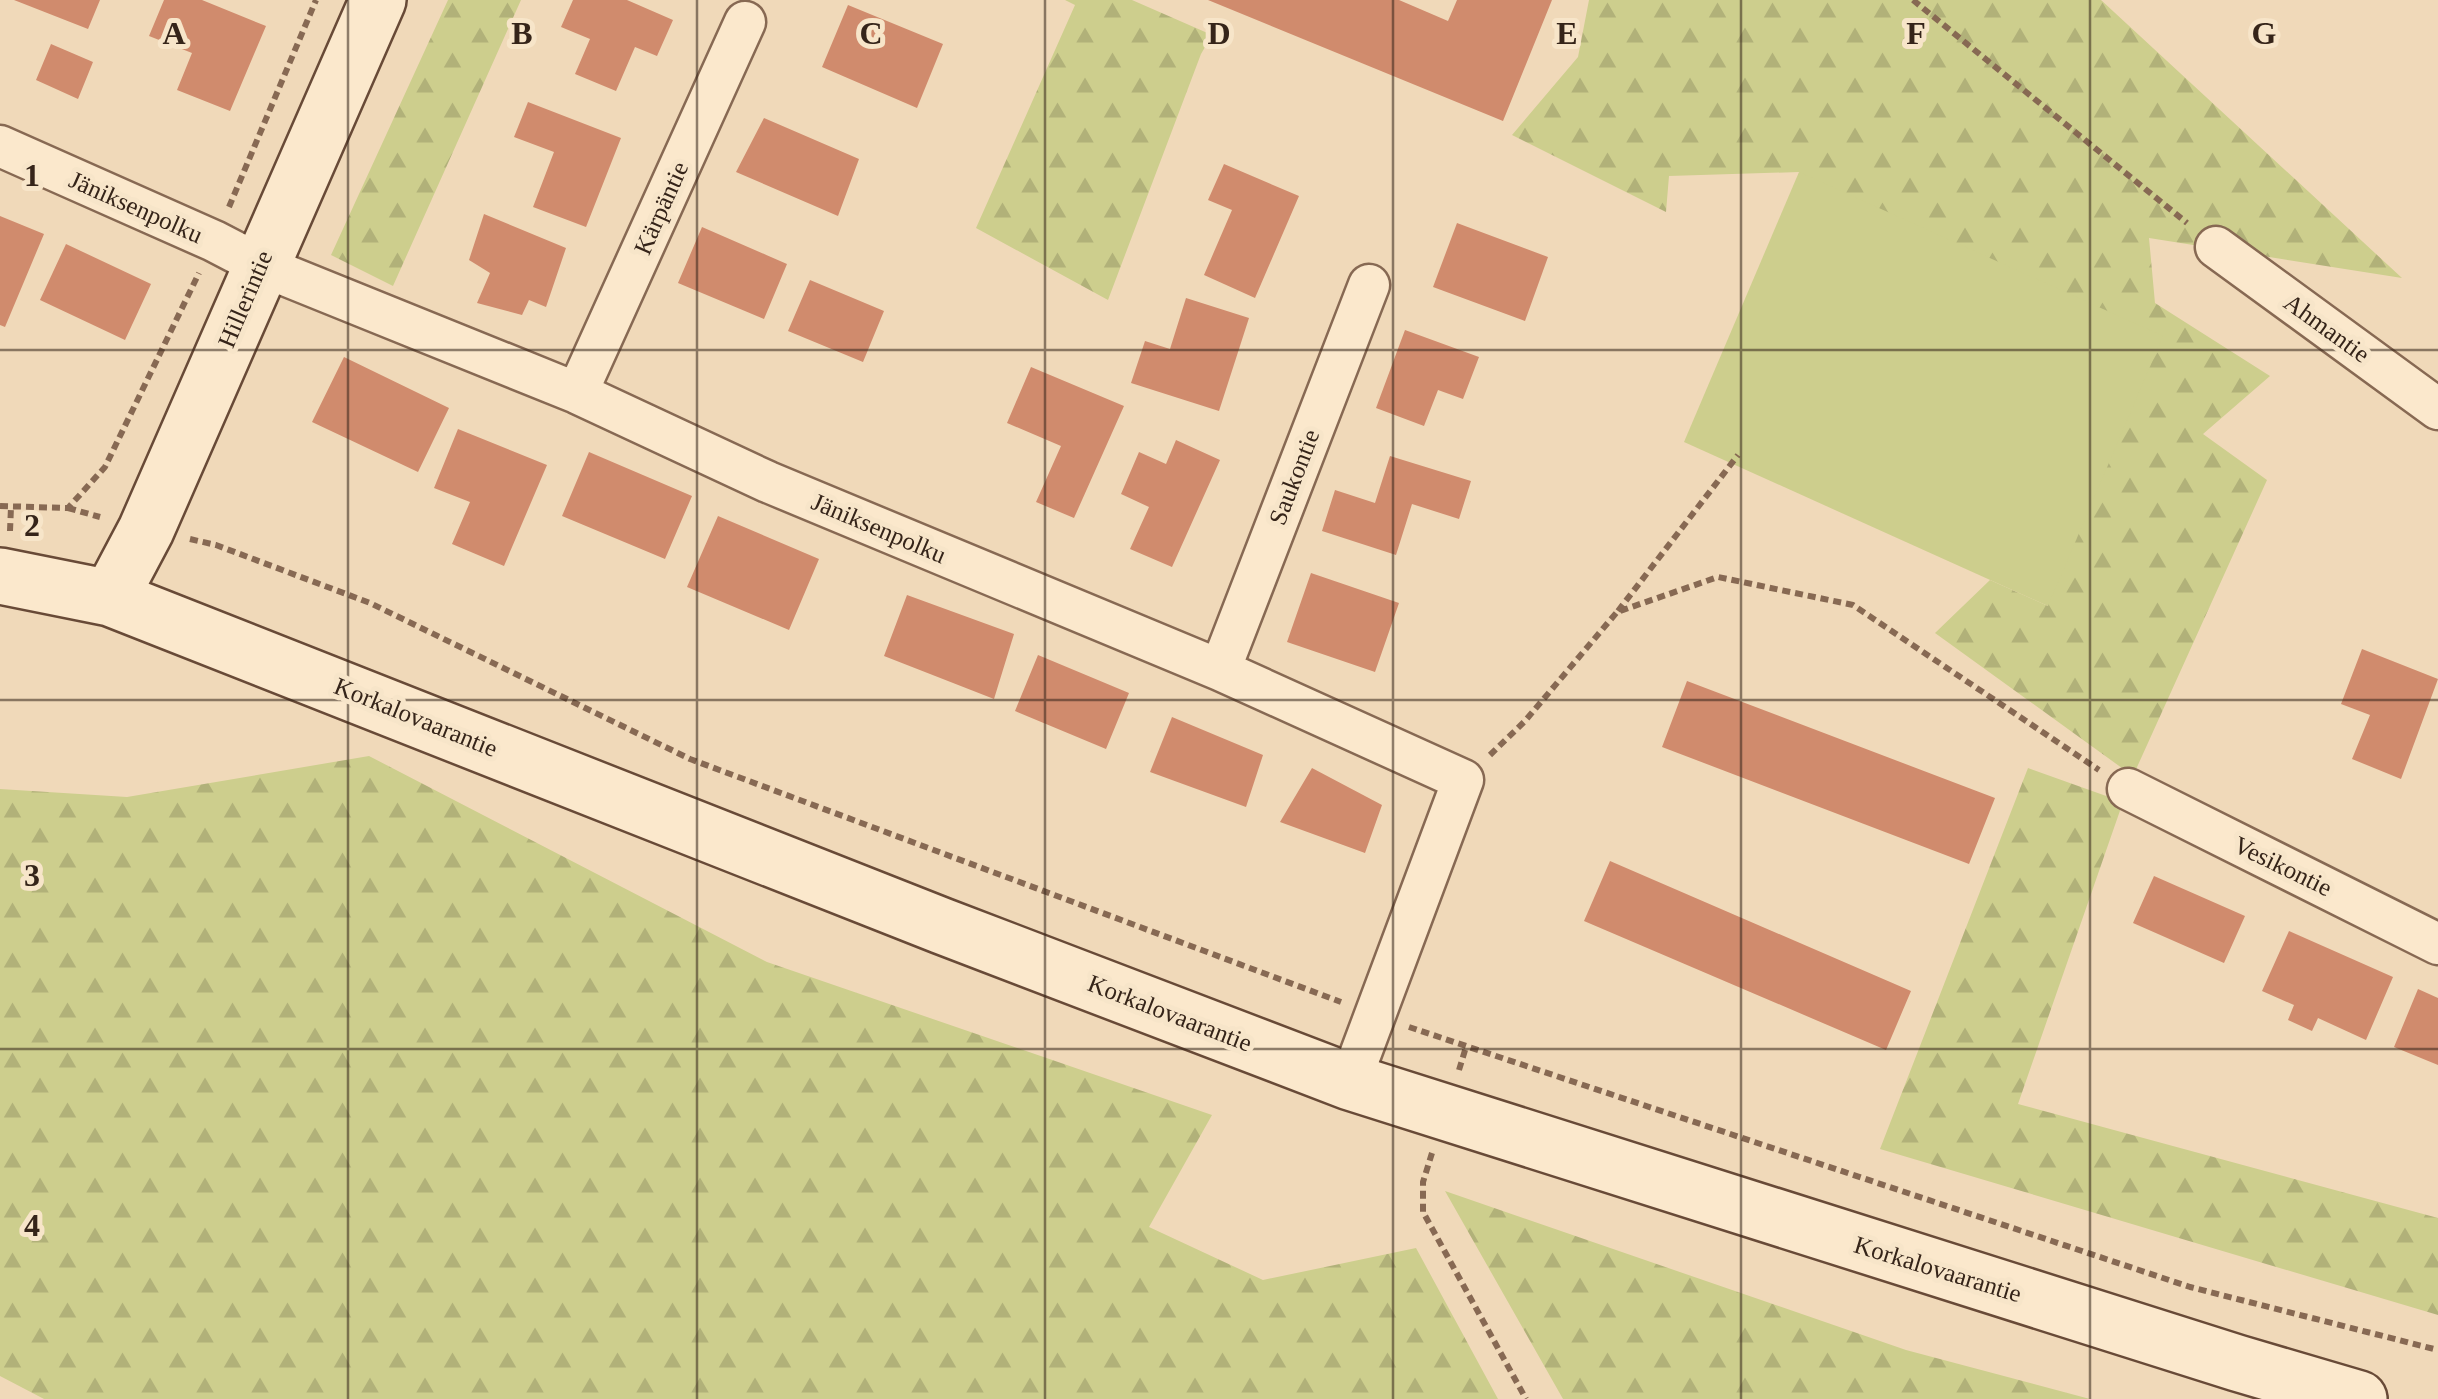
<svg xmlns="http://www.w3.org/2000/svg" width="2438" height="1399" viewBox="0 0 2438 1399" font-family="Georgia,serif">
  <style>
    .forest { fill: url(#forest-firs) }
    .garden { fill: #cdce8d }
    .building { fill: #d08b6d }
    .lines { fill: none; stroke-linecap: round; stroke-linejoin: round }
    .street-casing { stroke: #876953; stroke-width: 45 }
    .secondary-casing { stroke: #684a37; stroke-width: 60 }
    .path { stroke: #876953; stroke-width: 6; stroke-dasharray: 8 5; stroke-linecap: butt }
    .street { stroke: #fbe8cc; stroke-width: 40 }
    .secondary { stroke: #fbe8cc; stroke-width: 55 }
    .grid { fill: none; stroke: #352419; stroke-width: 2.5; stroke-opacity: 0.55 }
    .labels { text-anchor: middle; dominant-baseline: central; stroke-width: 10; stroke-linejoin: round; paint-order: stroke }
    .street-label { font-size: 25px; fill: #352419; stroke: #f7e5c9 }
    .grid-label { font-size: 32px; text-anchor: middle; font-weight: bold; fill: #352419; stroke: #f7e5c9; stroke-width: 10; stroke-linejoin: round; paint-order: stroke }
  </style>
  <defs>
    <pattern id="forest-firs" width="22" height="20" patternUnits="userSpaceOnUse" patternTransform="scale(2.5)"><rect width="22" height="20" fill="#cdce8d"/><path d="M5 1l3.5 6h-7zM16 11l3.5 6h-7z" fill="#b1b179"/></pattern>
  </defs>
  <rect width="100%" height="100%" fill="#f0d9b9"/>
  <path class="forest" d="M448,0H521L393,286L331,255Z
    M1065,0H1132L1212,35L1201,54L1108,300L976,228L1075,5Z
    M1589,0H2101L2402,278L2149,238L2155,303L2270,376L2203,434L2267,480L2133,776L1935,633L1990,580L2048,606L1799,172L1669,176L1666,212L1512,135L1578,57Z
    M369,756L767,962L1212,1115L1149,1227L1263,1280L1416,1248L1498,1399H44L0,1376V789L127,797Z
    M2028,768L2123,802L2018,1104L2438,1218V1315L1880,1149Z
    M1445,1191L1906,1350L2090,1399H1563Z"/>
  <path class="garden" d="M1799,172L2163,336L2048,606L1684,442Z"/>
  <path class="building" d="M14,0H100L88,29Z
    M164,0H202L266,26L230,111L177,90L192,53L149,36Z
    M573,0H627L673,20L657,56L635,47L616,91L575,74L590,39L561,27Z
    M1208,0H1399L1448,21L1457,0H1552L1503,121Z
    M848,5L943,44L917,108L822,67Z
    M51,44L93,62L78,99L36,80Z
    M528,102L621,138L586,227L533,207L554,152L514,137Z
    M764,118L859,159L838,216L736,172Z
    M1224,164L1299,196L1255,298L1204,275L1232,210L1208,200Z
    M484,214L566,248L546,307L529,300L522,315L477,303L490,273L469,260Z
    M0,216L44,234L5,327L0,325Z
    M1457,223L1548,257L1525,321L1433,287Z
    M702,227L787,264L764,319L678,283Z
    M66,244L151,284L125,340L40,300Z
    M810,280L884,311L863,362L788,331Z
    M1186,298L1249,318L1219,411L1131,383L1145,341L1170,349Z
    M1405,330L1479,357L1463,399L1438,390L1424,426L1376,408Z
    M344,357L449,408L418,472L312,422Z
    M1031,367L1124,406L1074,518L1036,502L1061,446L1007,423Z
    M458,429L547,465L504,566L452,544L470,502L434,488Z
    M1176,440L1220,460L1172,567L1130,549L1149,507L1121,494L1139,452L1166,464Z
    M589,452L692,496L665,559L562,516Z
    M1390,456L1471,481L1459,519L1412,504L1396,555L1322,531L1335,490L1375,503Z
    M718,516L819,559L789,630L687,587Z
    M1311,573L1399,603L1375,672L1287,642Z
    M907,595L1014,634L994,699L884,656Z
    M2362,649L2438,679L2401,779L2352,759L2370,715L2341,704Z
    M1038,655L1129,693L1106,749L1015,711Z
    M1687,681L1995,798L1969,864L1662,747Z
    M1172,717L1263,755L1246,807L1150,772Z
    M1312,768L1382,805L1365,853L1280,822Z
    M1610,861L1911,991L1886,1050L1584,921Z
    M2154,876L2245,916L2224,963L2133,923Z
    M2289,931L2393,977L2366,1040L2318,1018L2312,1031L2288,1020L2294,1005L2262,991Z
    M2418,989L2438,998V1065L2394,1047Z"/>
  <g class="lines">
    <defs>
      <path id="street" d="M0,146L214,241L260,265L577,393L768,482L1220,670L1463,780L1350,1082
        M2216,247L2438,409
        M577,393L745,22
        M1220,670L1369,285
        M2128,789L2438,944"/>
      <path id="secondary" d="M0,576L110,598L942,926L1350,1082L2237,1363L2359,1399
        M110,598L146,530L378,0"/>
    </defs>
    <use href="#street" class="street-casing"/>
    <use href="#secondary" class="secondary-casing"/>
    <path class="path" d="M1913,0L2187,223
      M229,207L316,0
      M0,506L68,508L105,467L199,273
      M68,508L100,517
      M10,531L11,507
      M190,539L216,545L370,603L690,759L1341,1002
      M1618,611L1738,455
      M1490,755L1525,721L1617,612L1718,577L1853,605L2099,770
      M1409,1027L2190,1287L2438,1350
      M1459,1070L1466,1047
      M1432,1153L1423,1182V1212L1526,1399"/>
    <use href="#street" class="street"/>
    <use href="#secondary" class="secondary"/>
  </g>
  <path class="grid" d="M348,0V1399M697,0V1399M1045,0V1399M1393,0V1399M1741,0V1399M2090,0V1399M0,350H2438M0,700H2438M0,1049H2438"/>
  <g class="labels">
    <g class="street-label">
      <text transform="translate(136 207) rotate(24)">Jäniksenpolku</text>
      <text transform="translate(661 208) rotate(-66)">Kärpäntie</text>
      <text transform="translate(245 299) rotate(-67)">Hillerintie</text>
      <text transform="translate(2327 328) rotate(36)">Ahmantie</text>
      <text transform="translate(1294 477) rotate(-69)">Saukontie</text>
      <text transform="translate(879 528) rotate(23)">Jäniksenpolku</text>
      <text transform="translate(416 717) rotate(22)">Korkalovaarantie</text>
      <text transform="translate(2283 866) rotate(26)">Vesikontie</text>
      <text transform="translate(1170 1013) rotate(21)">Korkalovaarantie</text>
      <text transform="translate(1938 1269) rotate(17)">Korkalovaarantie</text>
    </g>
  </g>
  <g class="grid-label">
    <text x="174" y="44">A</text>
    <text x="522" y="44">B</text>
    <text x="871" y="44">C</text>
    <text x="1219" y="44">D</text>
    <text x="1567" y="44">E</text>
    <text x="1916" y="44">F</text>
    <text x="2264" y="44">G</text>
    <text x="32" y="186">1</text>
    <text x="32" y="536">2</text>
    <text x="32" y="886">3</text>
    <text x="32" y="1236">4</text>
  </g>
</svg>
